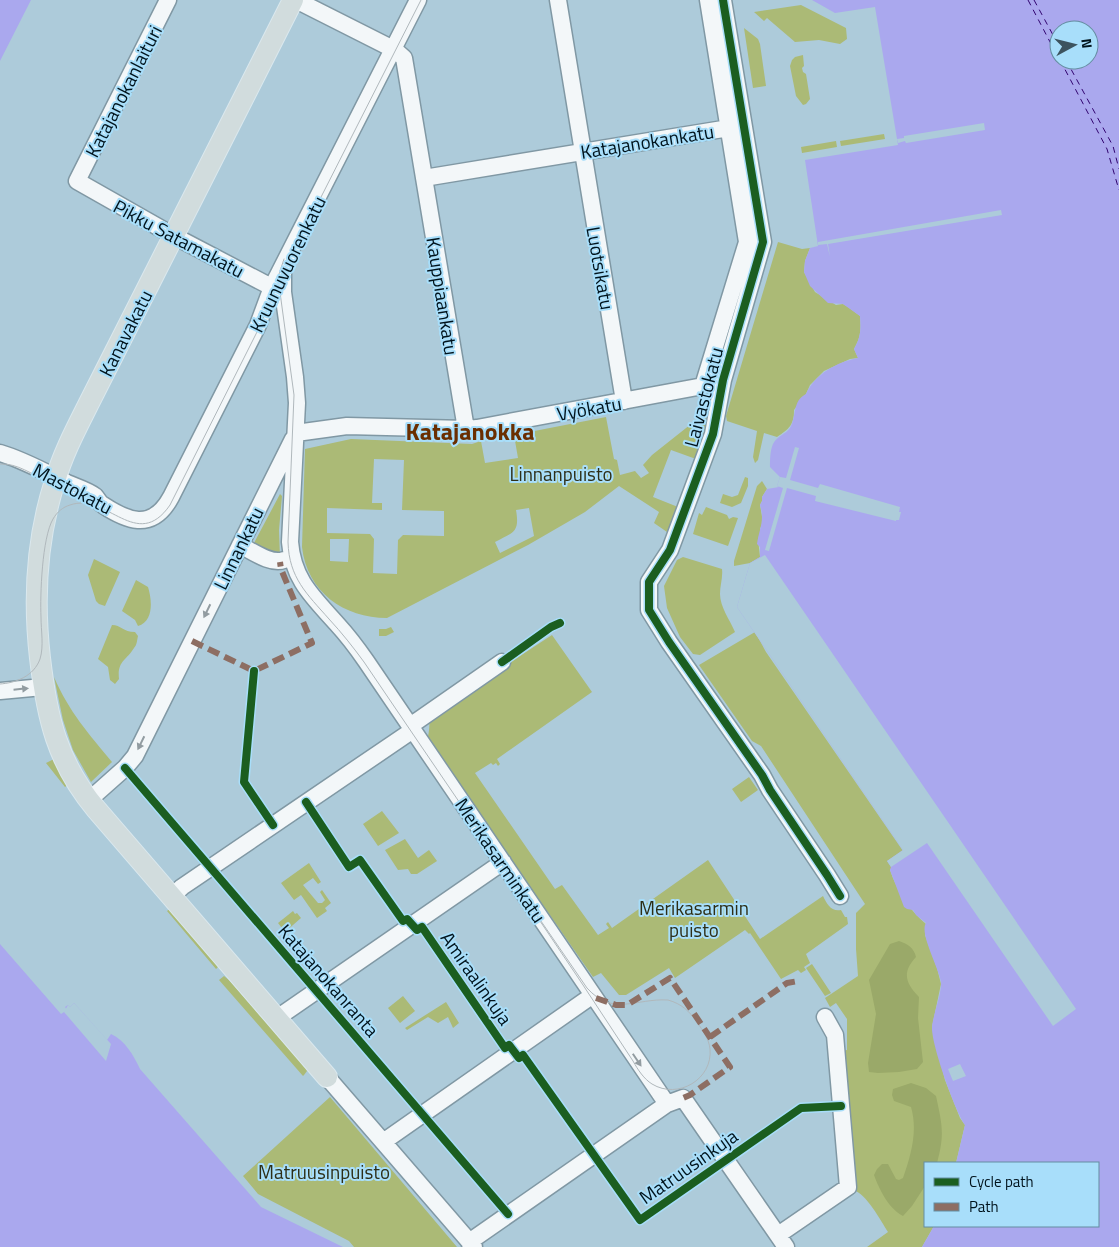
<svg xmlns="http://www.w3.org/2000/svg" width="1119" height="1247" viewBox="0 0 1119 1247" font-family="'Titillium Web',sans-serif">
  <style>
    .green { fill: #abba76; fill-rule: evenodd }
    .forest { fill: #9aa969 }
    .water { fill: #aaa8ee; fill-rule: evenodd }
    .pier { fill: #adcbda }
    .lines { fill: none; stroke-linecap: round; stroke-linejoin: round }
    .ferry { stroke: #310470; stroke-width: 1; stroke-dasharray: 6 5; stroke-linecap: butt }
    .minor-casing { stroke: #8098a4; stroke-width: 19 }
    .major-casing { stroke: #dae8ee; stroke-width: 22 }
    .minor { stroke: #f3f7f9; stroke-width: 16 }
    .major { stroke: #d1dcdd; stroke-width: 20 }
    .tram { stroke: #b0b8bc; stroke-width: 1 }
    .quiet { stroke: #8d6e63; stroke-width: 6; stroke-dasharray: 12 6; stroke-linecap: butt }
    .cycleway-casing { stroke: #a8defa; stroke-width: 11 }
    .cycleway { stroke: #1b5e20; stroke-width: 8 }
    .oneway { fill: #929ca1 }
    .labels { text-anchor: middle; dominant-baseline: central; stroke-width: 4; stroke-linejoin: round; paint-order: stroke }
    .street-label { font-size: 19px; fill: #00131c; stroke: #a8defa }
    .park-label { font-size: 19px; fill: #2d2e16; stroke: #a8defa }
    .district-label { font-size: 24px; font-weight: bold; fill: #6a2e00; stroke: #a8defa }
  </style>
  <rect width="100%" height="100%" fill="#adcbda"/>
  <path class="green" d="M801,5L846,28L847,39L840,44L819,40L795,42L767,18L764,21L754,12Z
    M744,28L758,39L760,44L766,86L753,88Z
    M803,55L804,66L802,68L803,72L806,74L810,99L806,104L803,105L796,96L790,66L792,60L795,57Z
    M884,134L885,139L841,146L840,141Z
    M836,141L837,147L802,153L801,147Z
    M778,242L802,249L810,248L805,261L804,272L815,292L836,305L843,304L848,307L860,316C861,329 861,337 854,349L858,358L850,359L824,371L810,385L806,394L794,410C794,425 789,429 777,437L764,433L758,460L755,463L753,457L757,431L727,421L726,416Z
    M705,413V418L711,421L696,459L671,450L653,497L678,507L667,532L654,523L659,512L619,486L585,512L528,545L387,618C344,618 307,592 302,547L305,449L351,439L472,444L481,441L485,463L518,458L514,435L606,417L614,459L617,460L620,475L635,471L641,478L649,473L643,465L652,455ZM374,459L404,460L402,510L444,511V536L403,535L398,540L397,574L373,573L374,539L370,534L327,533V508L382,510V503H372ZM529,508L534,536L500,553L495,542C513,532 520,533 516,510ZM330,539H349L348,562L330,561Z
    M745,477L748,478V486L741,503L732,507L720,503L723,494L732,497L738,495Z
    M762,481L767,489L762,497V501L760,505L763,522L760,529L761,534L758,539L760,557L750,563L734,566V561L757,486Z
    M280,494L282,496L279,530L280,558L253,545Z
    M706,507L727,515L729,519L733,517L738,518L728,546L693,534L699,513L702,515Z
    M683,557L722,569C723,578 720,585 720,594C720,607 730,620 735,632L700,655L693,654L680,637L667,608L664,586L677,560Z
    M94,559L120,572L105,606L99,604L96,601L88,575Z
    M136,580L148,587C152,600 154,621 138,626L135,620L122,611Z
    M112,625C121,625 123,632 135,632L138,636C137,640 137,645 134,648C126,661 117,661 119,679L115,684L110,680L108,667L98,659Z
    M391,627L394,632L386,636H379V629H386Z
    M755,632L766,652L903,851L890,870C897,891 909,910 926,924L925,935L937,968L941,984L932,1027L945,1080L960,1118L965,1125L956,1163H925V1226H934L922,1247H867L888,1232C881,1221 866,1193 853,1190L842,1051L847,1050V1019L836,1003L830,1007L825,998L858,976L856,949V913L865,904L761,746L752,741L699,665Z
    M552,635L592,692L497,759L500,764L498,766L496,763L493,765L491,763L475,773L555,889L562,885L598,935L609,928L606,924L608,922L612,928L708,860L760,939L823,896C827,904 831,912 841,910L845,917H847L848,924L806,954L810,963L804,967L806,970L801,973L798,970L781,979L750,933L749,934L745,930L675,978L669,968L626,995H619L601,973L593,977L547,911L545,912L427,740C430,731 429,724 430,715Z
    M54,677C69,712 89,734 112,762L91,782L73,750L63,720Z
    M54,759L69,784L65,787L46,763Z
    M749,777L758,790L741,802L732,789Z
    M382,811L399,833L378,846L363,824Z
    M405,839L418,858L429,850L437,861L417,874H411L408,869L398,870L385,850Z
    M309,863L321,882L318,884L313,878L303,885L318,903H322L325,900L320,892L322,890L331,903L325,908L327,911L317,918L301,895L294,900L281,883Z
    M173,906L222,963L216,969L167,911Z
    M293,911L295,914L297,913L301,918L285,932L278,923Z
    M812,964L831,993L825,996L806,968Z
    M224,976L229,980L306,1068L307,1071L304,1075L303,1076L219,980Z
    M403,996L415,1011L400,1023L388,1008Z
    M446,1002L459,1023L453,1028L448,1017L438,1023L428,1017L407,1030L405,1028Z
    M330,1097L457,1247H354L349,1241L258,1194L243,1176Z"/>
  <path class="forest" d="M899,941C908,944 914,948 916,957C902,972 905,983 919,997L918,1018L923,1062L917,1069L899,1072L878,1073L869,1072L868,1063L876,1014L869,980L890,944Z
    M911,1083L926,1088L936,1096C942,1124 945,1134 937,1163H925V1186L912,1206L903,1216C889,1209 879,1189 874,1175L877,1169L882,1164H888L896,1179L899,1180L903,1178C911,1155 918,1131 911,1107L894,1101L892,1095L893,1089Z"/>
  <path class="water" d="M0,0H31L0,61Z
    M812,0H1119V1247H922L934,1226H1098V1163H956L965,1125C955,1111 931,1044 932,1027C933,1015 942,992 941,982C939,968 919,933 926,923L916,915L913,910L907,909L904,907L890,870L891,867L887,861L903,850L737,607L750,563L760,557V547L757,544C759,529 765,521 760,505L762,501V497L767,489L779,487L777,486L780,477L770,467C770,460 770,451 773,444C777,436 786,434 790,428C797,416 792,401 806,394C815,374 837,362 858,358L854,349C861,337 861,329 860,316L843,304L828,303L810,286L804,272L805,261L810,248L818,246L805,160L898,145L875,7L835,13ZM1059,30H1089V60H1059Z
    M0,944L61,1014L67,1010L65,1007L68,1005L70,1007L74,1003L107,1040L111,1034C125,1040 134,1056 140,1069L261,1207L343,1247H0Z"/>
  <path class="pier" d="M984,123L985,130L906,143L905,141L898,143L897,139L904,138V136Z
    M1001,210L1002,215L828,244L830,257L827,244L818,245V242Z
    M795,447L799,448L790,480L818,488L820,484L900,507L899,512H901L899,520H896V521L815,501L816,496L787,488L769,551L765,550L783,488L777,486L780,477L786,478Z
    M765,555L1076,1009L1053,1026L927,843L891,867L887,861L903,850L737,607L750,563Z
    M74,1003L111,1044L106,1061L64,1012L68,1005L70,1007Z
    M960,1064L966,1076L953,1081L948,1069Z"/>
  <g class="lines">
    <path class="ferry" d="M1028,0L1059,59
      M1034,0L1059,46
      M1060,60L1107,149L1119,190
      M1066,60L1113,146L1119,169"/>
    <defs>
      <path id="minor" d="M168,0L77,181L174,236L281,292
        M296,0L395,50L404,58L466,429
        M558,0L624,401
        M723,0L763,242L723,380L713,434L670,550L649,582V610L669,642L762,775L770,790L827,875L840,896
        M424,178L729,128
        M283,267V292L295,377L297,403L290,542C293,580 313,597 337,624C348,636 357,648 366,661L667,1104
        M296,433L347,426L466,429L477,428L703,386L747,242L708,0
        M0,453C24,460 45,472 67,483C76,487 87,490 95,496C98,499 99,503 103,505C112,511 127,519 138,520C154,521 164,510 171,497L258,325L272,287L418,0
        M240,545C252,551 271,565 284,560
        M0,691L43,687
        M410,726L502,662
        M89,800L125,768L135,756L293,439
        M171,897L182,887L413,730
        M277,1018L503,862
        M327,1077L474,1247
        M383,1142L593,995
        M778,1235L848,1187L835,1035L825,1017
        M469,1242L667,1104L683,1098L786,1247"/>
      <path id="major" d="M293,0L90,401C77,427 63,453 55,481C36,540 33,597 40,658C47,718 57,762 96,809L327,1077"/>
    </defs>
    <use href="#minor" class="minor-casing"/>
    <use href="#major" class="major-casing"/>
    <use href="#minor" class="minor"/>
    <use href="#major" class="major"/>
    <path class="tram" d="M284,259L279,274V285L294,395L288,542C289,578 307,594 329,619C342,633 353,647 364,662C437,770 511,877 583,985C600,1010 616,1036 633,1061C638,1070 644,1079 652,1084C678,1100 713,1079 710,1049C709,1039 703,1031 697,1022C689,1011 682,1004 668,1000C636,998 613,1017 587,988L532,908L517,878
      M0,464C18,463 32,475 48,481C65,489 83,493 100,502
      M0,684C16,683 34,676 40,659C44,646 41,631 41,617C40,595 42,538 53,519C57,512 63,507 70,505C107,492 137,553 170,505L260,326L282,274L421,0"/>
    <path class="quiet" d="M192,641L254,671L312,643L281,569L280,562
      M596,998L616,1005H627L670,978L730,1067L690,1095L683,1098
      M710,1037L787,983L798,981"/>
    <defs>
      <path id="cycleway" d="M723,0L763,242L723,380L713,434L670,550L649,582V610L669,642L762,775L770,790L827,875L840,896
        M502,662L551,627L560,623
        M254,671L244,782L273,825
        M125,768L508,1214
        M306,802L349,867L360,860L403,921L407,919L417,930L422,927L505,1048L509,1045L519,1058L523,1055L640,1220L801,1108L841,1106"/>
    </defs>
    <use href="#cycleway" class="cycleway-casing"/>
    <use href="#cycleway" class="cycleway"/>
  </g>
  <defs><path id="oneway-solid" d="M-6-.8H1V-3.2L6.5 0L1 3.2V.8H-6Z" transform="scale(1.25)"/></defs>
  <g class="oneway">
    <use href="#oneway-solid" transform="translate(207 611) rotate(116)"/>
    <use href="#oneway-solid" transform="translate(21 689) rotate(-6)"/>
    <use href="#oneway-solid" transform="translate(141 743) rotate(116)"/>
    <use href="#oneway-solid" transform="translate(637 1060) rotate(56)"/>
  </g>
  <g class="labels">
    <g class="street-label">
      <text transform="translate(123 91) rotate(-63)">Katajanokanlaituri</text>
      <text transform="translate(647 141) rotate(-9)">Katajanokankatu</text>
      <text transform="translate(179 238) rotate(28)">Pikku Satamakatu</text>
      <text transform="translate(287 264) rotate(-64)">Kruunuvuorenkatu</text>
      <text transform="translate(601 268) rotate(80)">Luotsikatu</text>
      <text transform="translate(443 296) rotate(81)">Kauppiaankatu</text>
      <text transform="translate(125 333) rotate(-63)">Kanavakatu</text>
      <text transform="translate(703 397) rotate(-75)">Laivastokatu</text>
      <text transform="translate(589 408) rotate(-10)">Vyökatu</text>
      <text transform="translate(73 488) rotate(28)">Mastokatu</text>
      <text transform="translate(238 548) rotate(-64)">Linnankatu</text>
      <text transform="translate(501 860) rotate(56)">Merikasarminkatu</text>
      <text transform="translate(477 978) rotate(55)">Amiraalinkuja</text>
      <text transform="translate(329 980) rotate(49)">Katajanokanranta</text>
      <text transform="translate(688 1166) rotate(-35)">Matruusinkuja</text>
    </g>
    <g class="park-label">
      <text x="561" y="473">Linnanpuisto</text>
      <text x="694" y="907">Merikasarmin<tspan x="694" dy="22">puisto</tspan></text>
      <text x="324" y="1171">Matruusinpuisto</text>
    </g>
    <g class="district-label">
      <text x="470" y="431">Katajanokka</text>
    </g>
  </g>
  <rect x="924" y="1162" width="175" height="65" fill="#a8defa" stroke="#658da1"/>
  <rect x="934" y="1178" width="25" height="8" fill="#1b5e20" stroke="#658da1"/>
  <text x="969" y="1187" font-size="15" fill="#00131c">Cycle path</text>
  <rect x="934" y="1203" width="25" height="8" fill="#8d6e63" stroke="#658da1"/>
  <text x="969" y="1212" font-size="15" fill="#00131c">Path</text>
  <g transform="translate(1074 45) rotate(83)"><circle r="24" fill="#a8defa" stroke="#658da1"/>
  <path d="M0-4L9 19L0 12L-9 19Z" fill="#3d535e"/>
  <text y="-8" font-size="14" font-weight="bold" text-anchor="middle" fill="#00131c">N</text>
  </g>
</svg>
